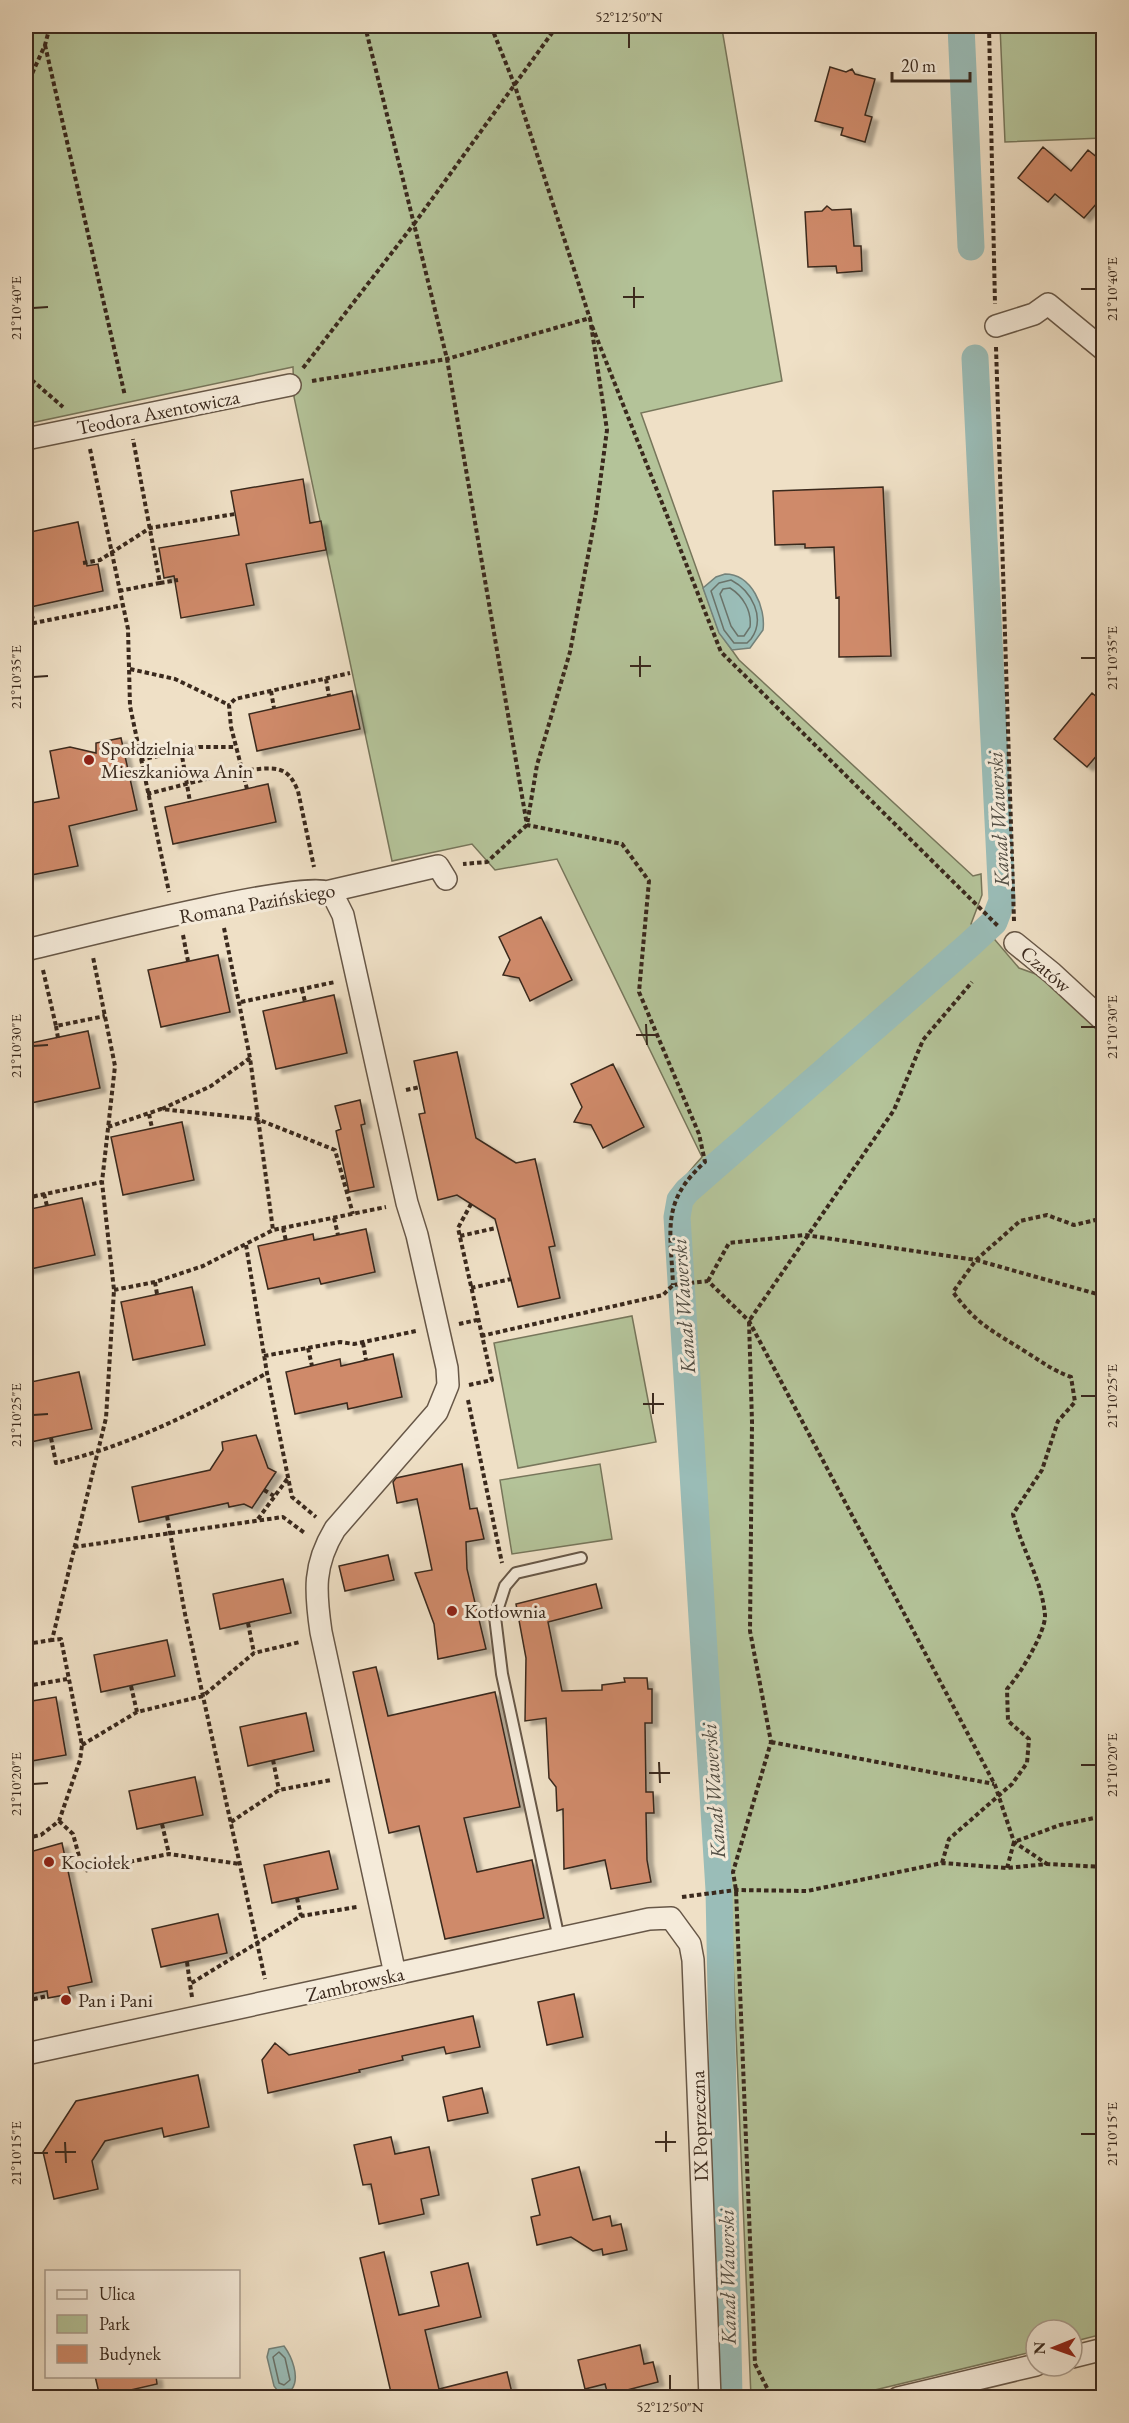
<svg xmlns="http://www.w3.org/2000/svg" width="1129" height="2423" viewBox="0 0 1129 2423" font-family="'EB Garamond',serif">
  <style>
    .green { fill: #b4c399; stroke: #77765b; stroke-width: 1.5 }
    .water { fill: #9abdb8; stroke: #74827a; stroke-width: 1.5 }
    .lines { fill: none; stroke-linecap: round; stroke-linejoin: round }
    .shore { stroke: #6a736a; stroke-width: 1.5 }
    .canal { stroke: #9abdb8; stroke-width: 27 }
    .building { fill: #cf8a6a; stroke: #3a291d; stroke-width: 1.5; filter: url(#shadow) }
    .lane-casing { stroke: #675747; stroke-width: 14 }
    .street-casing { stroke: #675747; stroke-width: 24 }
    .path { stroke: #3a291d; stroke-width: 4; stroke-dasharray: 4.5 3; stroke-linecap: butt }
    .lane { stroke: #f5ebda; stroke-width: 10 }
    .street { stroke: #f5ebda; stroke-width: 21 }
    .ticks { fill: none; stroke: #3a291d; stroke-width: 2 }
    .poi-dot { fill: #8f2418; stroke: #f5ebda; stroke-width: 2 }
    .labels { text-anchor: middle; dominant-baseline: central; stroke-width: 6; stroke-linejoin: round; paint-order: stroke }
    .street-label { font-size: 20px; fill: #3a291d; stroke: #f5ebda }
    .poi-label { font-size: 20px; fill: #3a291d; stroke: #f5ebda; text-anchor: start }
    .water-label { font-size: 21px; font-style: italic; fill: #524e44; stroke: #f5ebda }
    .neatline { fill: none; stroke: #3a291d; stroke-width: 2 }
    .ticks-label { font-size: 15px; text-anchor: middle; fill: #3a291d }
  </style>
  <defs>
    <filter id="shadow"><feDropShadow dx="6" dy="4" stdDeviation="1.5" flood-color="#0004"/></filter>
  </defs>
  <rect width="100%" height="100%" fill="#efe0c6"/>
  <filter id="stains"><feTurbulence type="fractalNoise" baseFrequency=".00333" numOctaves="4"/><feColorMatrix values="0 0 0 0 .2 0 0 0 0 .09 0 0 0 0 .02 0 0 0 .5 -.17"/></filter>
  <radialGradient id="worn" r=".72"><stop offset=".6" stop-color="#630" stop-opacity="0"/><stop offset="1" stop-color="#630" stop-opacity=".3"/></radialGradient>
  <path class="green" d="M26,26H816L722,29L782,381L641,413L719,632L739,660L973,876L981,874L982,895L971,924L990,934L1019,968L1044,977L1103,1033V2334L1072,2342V2330H1036V2351L846,2397H751L728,1839L687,1273L669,1277C665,1217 659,1204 702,1157L557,859L495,870L472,844L392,861L294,397L293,367L26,424Z
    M1000,26H1103V138L1005,142Z
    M632,1316L656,1442L518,1468L494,1343Z
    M600,1464L612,1539L512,1554L500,1480Z"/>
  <path class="water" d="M725,574C752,574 766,608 763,630L750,648L732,650L719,633L703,588L716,577Z
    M284,2346C292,2357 300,2377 292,2389L277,2390L274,2386L267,2357L269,2349Z"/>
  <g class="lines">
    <path class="shore" d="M731,580C752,591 766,618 751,639L747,643H734L724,630L711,591L719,583Z
      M730,588C743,596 752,611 750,627L744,636H738L731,626L720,594L723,589Z
      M279,2352L285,2358L290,2380L284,2385L279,2383L273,2357Z"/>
    <path class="canal" d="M961,26L971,247
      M729,2397L719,1890L677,1217L680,1200L687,1191L968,946L994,922L1002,901L975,358"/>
  </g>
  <path class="building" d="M830,67L846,72L852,69L855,74L875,79L865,115L872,117L865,142L841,135L843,128L815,121Z
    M1043,147L1071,171L1088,150L1104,163V195L1084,218L1055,194L1048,202L1018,178Z
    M827,206L832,210L851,209L854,246H861L862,271L837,273L836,266L808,267L805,212L822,211Z
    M303,479L310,523L321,521L326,550L246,564L254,605L181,618L174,576L164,578L159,548L239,535L231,491Z
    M883,487L891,656L839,657V597L836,598L834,547L805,548V544L775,545L773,491Z
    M78,522L87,566L98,564L103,591L26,608V535L30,534V532Z
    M352,691L360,729L257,751L249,714Z
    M1092,693L1104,703V747L1087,767L1054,739Z
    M121,738L137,810L69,826L78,866L26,876V804L59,798L50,751L70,747L96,753V743Z
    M268,784L276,822L173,844L165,807Z
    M541,917L572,980L530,1001L519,978L503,975L510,960L499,937Z
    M218,955L230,1012L161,1027L148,970Z
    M334,995L347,1053L276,1069L263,1011Z
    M88,1031L100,1088L31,1103L26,1080V1044Z
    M457,1052L476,1138L516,1163L535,1159L555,1246L549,1247L560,1298L518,1307L495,1219L457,1195L438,1200L419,1114L425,1113L414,1061Z
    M613,1064L644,1127L603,1148L591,1125L574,1122L582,1107L571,1084Z
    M360,1100L365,1124L361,1125L374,1187L349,1192L336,1131L341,1129L335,1106Z
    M182,1122L194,1180L123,1195L111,1137Z
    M82,1198L95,1255L26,1270V1210Z
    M366,1229L375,1272L321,1284L319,1278L268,1289L258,1246L313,1234L314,1240Z
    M192,1287L205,1345L133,1360L121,1302Z
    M393,1354L402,1397L348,1409L347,1403L295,1414L286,1372L340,1359L341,1366Z
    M79,1372L92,1429L26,1443V1383Z
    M256,1435L268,1468L276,1472L252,1508L244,1504L229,1507L228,1503L139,1522L132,1487L210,1470L223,1450L222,1442Z
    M462,1464L470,1509L477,1508L484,1539L466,1542L467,1569L486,1649L438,1659L434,1624L415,1573L432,1570L417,1499L397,1503L393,1482L396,1478Z
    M388,1555L394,1580L345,1591L339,1566Z
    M283,1579L291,1613L220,1629L213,1594Z
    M596,1584L602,1608L548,1622L562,1691L602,1690V1685L625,1682L624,1678H647L648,1689H652V1723H645L646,1792H653L654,1813H646L647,1860L651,1882L611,1889L605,1860L564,1869L563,1809L557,1811L556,1787L549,1778L546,1718L525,1721L526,1658L516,1604Z
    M167,1640L175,1676L101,1692L94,1655Z
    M376,1667L388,1716L495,1692L520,1807L464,1818L477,1872L532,1860L544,1918L445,1939L419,1826L389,1833L353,1672Z
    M56,1697L66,1755L26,1762V1702Z
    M306,1713L314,1751L248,1766L240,1727Z
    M195,1777L203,1815L137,1829L129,1791Z
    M62,1843L92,1982L68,1987L70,1994L48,1998L47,1991L26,1995V1853Z
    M329,1851L338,1889L272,1903L264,1865Z
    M218,1914L227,1953L161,1967L152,1929Z
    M574,1994L583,2037L547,2045L538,2002Z
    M473,2016L480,2047L446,2054L444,2047L402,2056L403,2060L359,2070L360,2072L268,2093L262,2060L275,2043L289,2055Z
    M198,2075L209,2127L164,2137L162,2128L105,2141L92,2161L98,2189L54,2199L43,2152L76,2101Z
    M482,2088L488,2113L448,2121L443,2097Z
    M391,2137L395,2154L429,2147L439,2195L421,2199L424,2214L379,2224L371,2184L363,2185L354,2145Z
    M579,2167L593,2220L610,2216L612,2226L621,2224L627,2250L603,2255L602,2249L593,2251L571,2237L537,2245L531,2217L540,2215L532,2179Z
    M384,2252L399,2315L439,2306L431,2272L468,2263L481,2317L425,2330L439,2389L507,2372L513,2397H438L437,2392L428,2394V2397H392L360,2258Z
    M640,2345L644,2364L653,2362L658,2382L608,2395L605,2384L585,2389L578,2360Z
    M95,2376H156L157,2384L100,2397Z"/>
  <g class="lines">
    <defs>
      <path id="lane" d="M559,1939L502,1674L495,1617L505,1586L516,1573L581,1558"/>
      <path id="street" d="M996,326L1034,314L1048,304L1104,350
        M26,439L290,385
        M326,892L335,899L343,915L407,1203L417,1235L447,1368L448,1385L437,1412L335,1529C313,1565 315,1591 321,1632L395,1974
        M1015,943L1052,973L1104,1021
        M26,950C68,940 301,881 326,892L438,866L446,879
        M26,2054L649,1919L671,1918L690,1944L693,1960L710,2398
        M1072,2357L1104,2349
        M898,2398L1036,2365"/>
    </defs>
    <use href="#lane" class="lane-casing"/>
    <use href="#street" class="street-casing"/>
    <path class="path" d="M491,26L515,86L590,319
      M557,26L414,224L447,359L527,825L622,844L649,881L639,992L699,1134L705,1162C660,1202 671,1231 673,1285
      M989,26L995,304
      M45,45L125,396
      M26,87L45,45L50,26
      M592,326L721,652L999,927
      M996,347L1014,921
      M303,368L414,224L365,26
      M26,375L63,407
      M312,381L447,359L590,318L607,430L596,513L570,652L537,765L527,825L487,862L463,864
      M90,449L128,629L130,706L169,892
      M83,563L100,560L150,528L235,514
      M160,583L178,580
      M119,591L160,583L133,439
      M26,613L31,612L34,623L123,605
      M130,669L175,679L229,705
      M326,679L329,696
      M271,691L274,708
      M181,750L190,802
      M140,760L199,747H235
      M122,779L143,775
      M247,789L231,727L229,705L235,699L350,673
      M147,794C174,788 259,762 280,770C290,773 294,782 298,791L314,867
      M224,928L250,1058L273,1230
      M183,935L188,961
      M43,970L56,1026L105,1016
      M302,989L305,1002
      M241,1002L335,982
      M56,1026L58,1038
      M406,1090L420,1087
      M162,1109L211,1086L250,1058
      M149,1114L152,1128
      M108,1127L161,1109L257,1119L335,1150L353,1214
      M44,1194L47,1206
      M26,1198L102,1182
      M334,1218L338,1235
      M283,1228L286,1241
      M460,1236L496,1228
      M246,1245L267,1373L292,1497L316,1517
      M708,1281L729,1243L805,1235L976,1260L1104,1296
      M155,1282L157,1294
      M471,1288L511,1279
      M114,1290L155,1282L203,1266L273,1230L386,1207
      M459,1324L477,1320
      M481,1336L663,1295L673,1285L708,1281L749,1321L995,1785L1014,1842L1047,1864
      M363,1343L366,1360
      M308,1348L312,1366
      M264,1356L340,1342L354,1344L416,1331
      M469,1385L492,1380L458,1228L471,1204
      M468,1400L502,1563
      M51,1438L56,1463C132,1445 199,1410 267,1373
      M264,1490L274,1496
      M167,1516L185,1614L265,1979
      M258,1519L288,1478
      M74,1547L283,1517L306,1534
      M248,1623L254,1653
      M26,1644L52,1640
      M26,1686L67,1679
      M131,1686L137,1712
      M26,1691L28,1702
      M771,1742L994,1784
      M82,1745L137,1712L203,1696L254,1653L300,1642
      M273,1760L279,1790
      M59,1821L73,1834L83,1871L169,1854L240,1864
      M231,1822L279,1790L331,1780
      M162,1824L169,1854
      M26,1838L41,1835L59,1821L80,1760L82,1745L61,1639L52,1640L106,1418L114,1290L102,1182L115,1066L93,957
      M942,1863L949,1839L1012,1784L1027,1763L1029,1739L1008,1721L1007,1689C1019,1676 1046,1632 1045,1615C1042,1580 1021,1548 1013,1514L1042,1470L1058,1421L1075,1402L1071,1377C1052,1370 1042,1362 1026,1352C993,1331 977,1325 953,1292L976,1260L1020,1221L1047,1215L1074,1225L1104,1218
      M1007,1868L1014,1842L1060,1825L1104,1816
      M682,1897L736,1890L807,1891L942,1863L1007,1868L1047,1864L1104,1867
      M297,1898L301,1916
      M187,1962L190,1984
      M192,1997L190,1984L301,1916L357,1907
      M26,2001L47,1996
      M767,2388L755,2364L736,1890L733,1872L771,1742L750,1631L752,1422L749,1321L894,1110L923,1040L972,982"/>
    <use href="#lane" class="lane"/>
    <use href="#street" class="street"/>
  </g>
  <path class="ticks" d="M629,33V48M634,287V308M1081,289H1096M623,297H644M33,308L48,307M640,656V677M1081,658H1096M630,666H651M33,677L48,676M646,1024L647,1045M1081,1027H1096M636,1035H657M33,1046L48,1045M653,1393V1414M1081,1396H1096M643,1404H664M33,1415L48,1414M659,1762L660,1783M1081,1765H1096M649,1773H670M33,1784L48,1783M666,2131V2152M1081,2134H1096M65,2142L66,2163M655,2142H676M55,2152H76M33,2153H48M670,2375V2390"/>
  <g class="poi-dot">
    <circle cx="89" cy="760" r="6"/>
    <circle cx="452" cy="1611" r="6"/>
    <circle cx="49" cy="1862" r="6"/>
    <circle cx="66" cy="2000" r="6"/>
  </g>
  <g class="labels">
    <g class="street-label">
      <text transform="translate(158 412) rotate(-11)">Teodora Axentowicza</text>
      <text transform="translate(257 903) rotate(-10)">Romana Pazińskiego</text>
      <text transform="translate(1046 969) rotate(41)">Czatów</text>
      <text transform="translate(355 1984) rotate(-13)">Zambrowska</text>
      <text transform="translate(699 2126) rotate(-92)">IX Poprzeczna</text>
    </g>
    <g class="poi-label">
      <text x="101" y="748">Społdzielnia<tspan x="101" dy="23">Mieszkaniowa Anin</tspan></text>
      <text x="464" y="1611">Kotłownia</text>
      <text x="61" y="1862">Kociołek</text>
      <text x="78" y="2000">Pan i Pani</text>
    </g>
    <g class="water-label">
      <text transform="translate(998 819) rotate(-93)">Kanał Wawerski</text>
      <text transform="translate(683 1306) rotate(-94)">Kanał Wawerski</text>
      <text transform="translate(713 1791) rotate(-94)">Kanał Wawerski</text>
      <text transform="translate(727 2277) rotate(-91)">Kanał Wawerski</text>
    </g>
  </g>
  <rect width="1129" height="2423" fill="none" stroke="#efe0c6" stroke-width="66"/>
  <rect x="45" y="2270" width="195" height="108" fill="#f5ebda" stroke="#aa9d8e" stroke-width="1.5"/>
  <rect x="57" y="2290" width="30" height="9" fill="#f5ebda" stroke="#aa9d8e" stroke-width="1.5"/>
  <text x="99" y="2300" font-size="18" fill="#3a291d">Ulica</text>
  <rect x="57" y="2315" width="30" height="18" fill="#b4c399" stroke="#aa9d8e" stroke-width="1.5"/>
  <text x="99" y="2330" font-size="18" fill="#3a291d">Park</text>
  <rect x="57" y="2345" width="30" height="18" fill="#cf8a6a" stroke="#aa9d8e" stroke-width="1.5"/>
  <text x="99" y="2360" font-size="18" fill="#3a291d">Budynek</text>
  <g transform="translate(1054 2348) rotate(269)"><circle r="28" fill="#f5ebda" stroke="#aa9d8e" stroke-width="1.5"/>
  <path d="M0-4.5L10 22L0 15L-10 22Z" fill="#8f2418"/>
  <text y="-9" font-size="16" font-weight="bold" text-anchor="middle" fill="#3a291d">N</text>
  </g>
  <path d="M892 72v9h78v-9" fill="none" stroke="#3a291d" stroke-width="3"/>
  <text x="901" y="72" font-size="18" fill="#3a291d" stroke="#f5ebda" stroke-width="4.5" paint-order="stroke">20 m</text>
  <rect x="33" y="33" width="1063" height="2357" class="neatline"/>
  <g class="ticks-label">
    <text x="629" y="22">52°12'50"N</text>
    <text transform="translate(1112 289) rotate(-90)" y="5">21°10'40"E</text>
    <text transform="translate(16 308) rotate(-90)" y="5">21°10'40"E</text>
    <text transform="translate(1112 658) rotate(-90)" y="5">21°10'35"E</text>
    <text transform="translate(16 677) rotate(-90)" y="5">21°10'35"E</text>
    <text transform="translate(1112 1027) rotate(-90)" y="5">21°10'30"E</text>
    <text transform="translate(16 1046) rotate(-90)" y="5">21°10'30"E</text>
    <text transform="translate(1112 1396) rotate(-90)" y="5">21°10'25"E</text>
    <text transform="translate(16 1415) rotate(-90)" y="5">21°10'25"E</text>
    <text transform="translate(1112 1765) rotate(-90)" y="5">21°10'20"E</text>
    <text transform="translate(16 1784) rotate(-90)" y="5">21°10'20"E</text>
    <text transform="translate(1112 2134) rotate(-90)" y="5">21°10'15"E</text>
    <text transform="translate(16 2153) rotate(-90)" y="5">21°10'15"E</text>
    <text x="670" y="2412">52°12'50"N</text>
  </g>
  <rect width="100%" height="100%" filter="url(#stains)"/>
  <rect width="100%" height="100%" fill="url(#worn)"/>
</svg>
